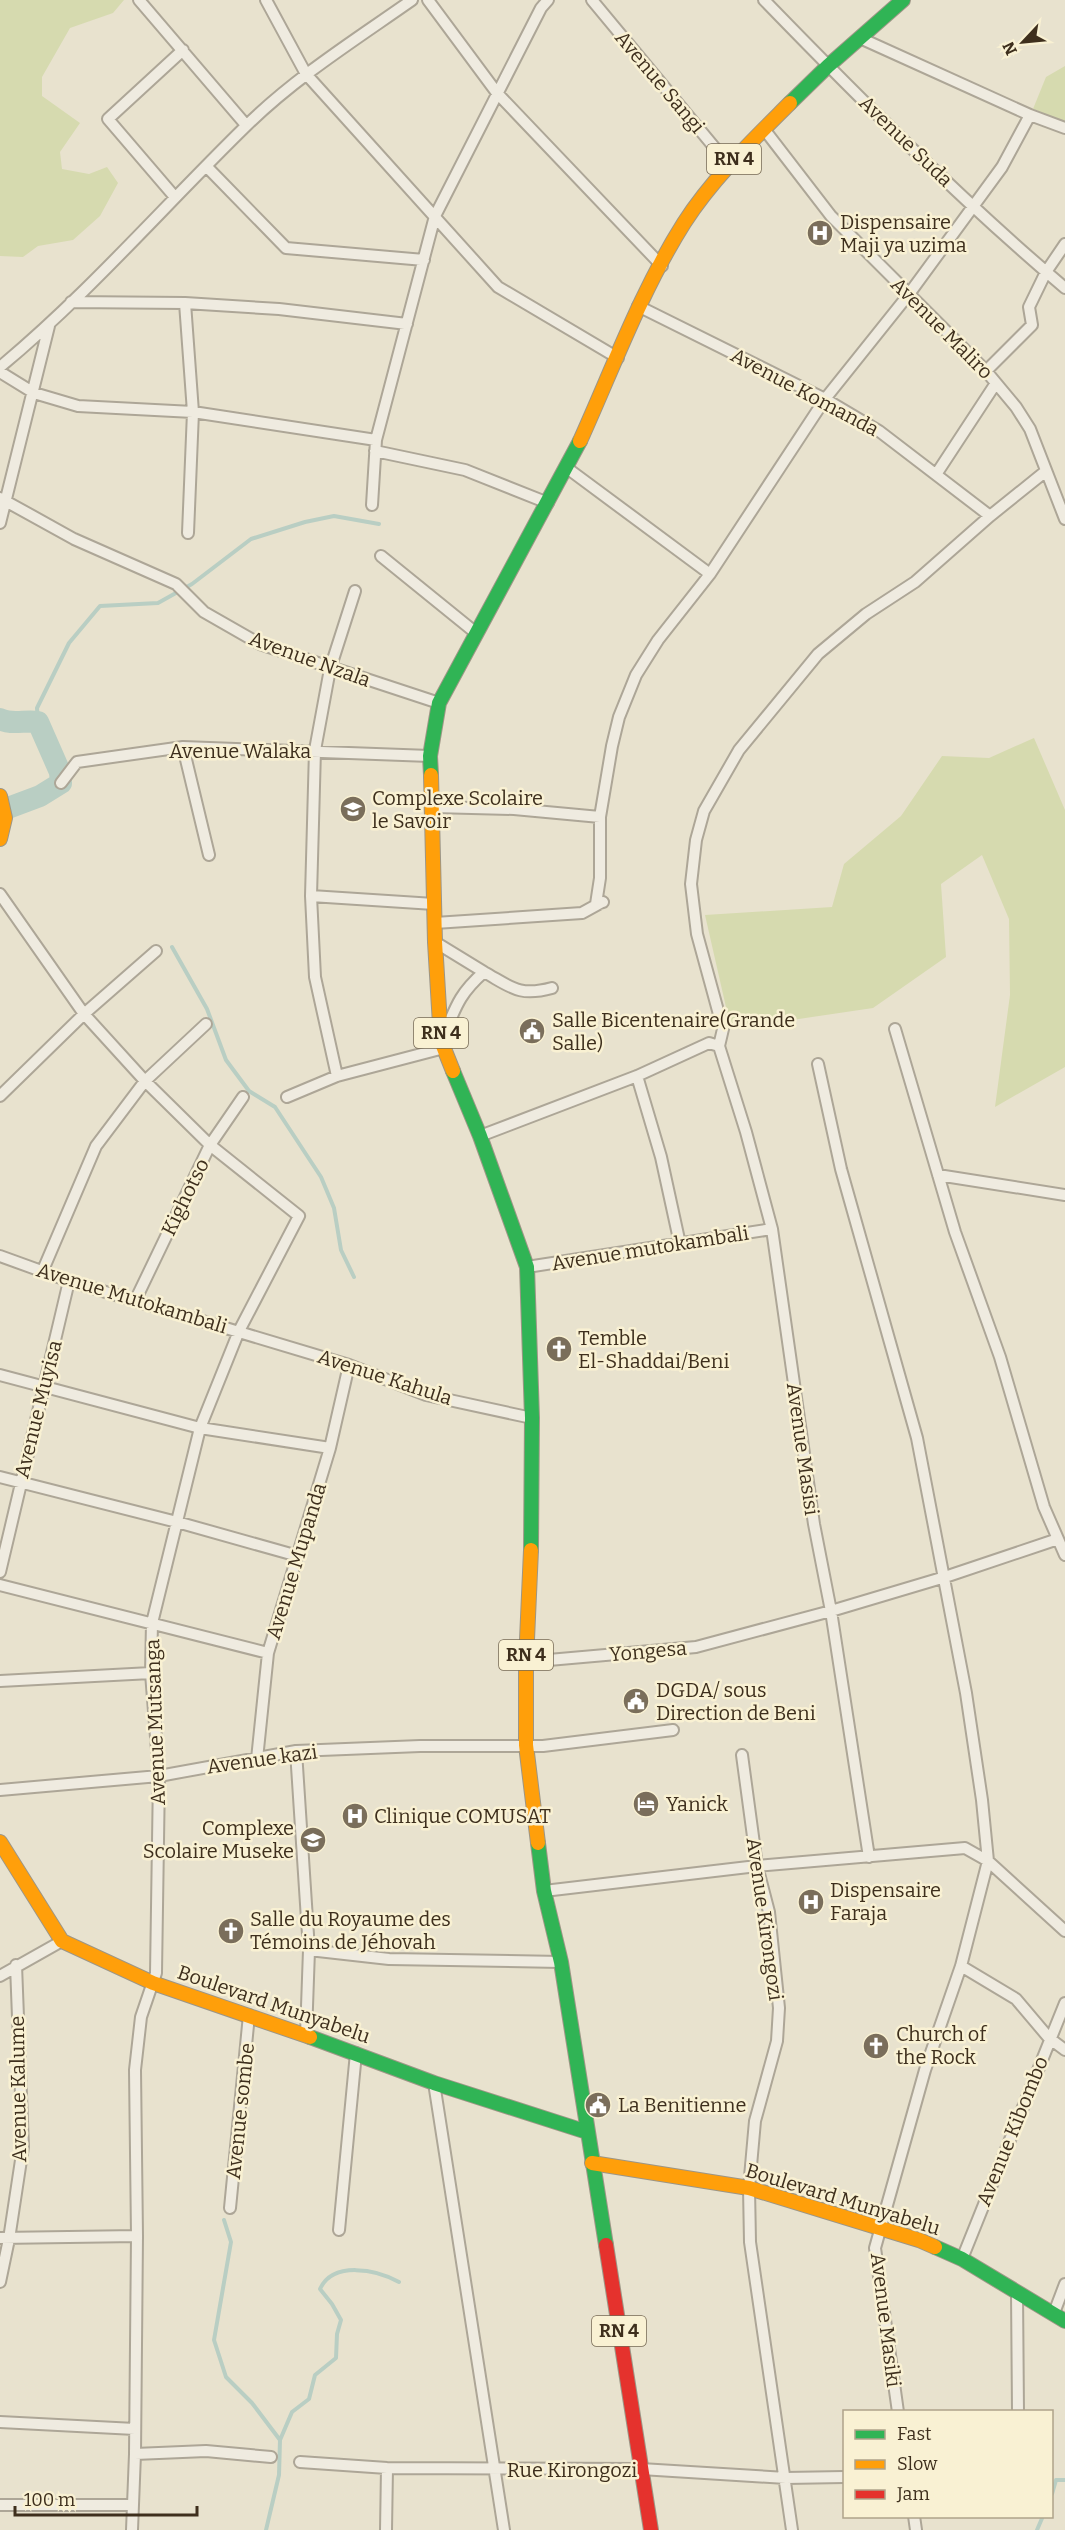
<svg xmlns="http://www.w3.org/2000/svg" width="1065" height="2530" viewBox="0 0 1065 2530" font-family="Bitter,serif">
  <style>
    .green { fill: #d6daaf }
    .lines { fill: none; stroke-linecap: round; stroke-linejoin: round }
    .stream { stroke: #b9cec3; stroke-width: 4 }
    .river { stroke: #b9cec3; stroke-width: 22 }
    .street-casing { stroke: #ada697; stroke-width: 14 }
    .fast-casing { stroke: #9d9686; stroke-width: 16 }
    .slow-casing { stroke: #9d9686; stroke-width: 16 }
    .jam-casing { stroke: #9d9686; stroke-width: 16 }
    .street { stroke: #efebe0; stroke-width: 10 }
    .fast { stroke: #30b455; stroke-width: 14 }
    .slow { stroke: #ff9f0a; stroke-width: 14 }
    .jam { stroke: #e5322d; stroke-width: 14 }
    .labels { text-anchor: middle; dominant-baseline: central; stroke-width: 5; stroke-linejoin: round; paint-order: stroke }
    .shield { fill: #f9f1d3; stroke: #766954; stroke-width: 1.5 }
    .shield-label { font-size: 18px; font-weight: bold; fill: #3e2f1d }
    .street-label { font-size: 20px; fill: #3e2f1d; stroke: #f9f1d3 }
    .poi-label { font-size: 20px; fill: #3e2f1d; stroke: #f9f1d3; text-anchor: start }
  </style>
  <rect width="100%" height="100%" fill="#e8e2ce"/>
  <path class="green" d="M0,0H124L113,13L70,28L42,77V96L80,123L60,152L62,169L89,174L107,167L118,183L100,216L73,240L38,246L23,257L0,256Z
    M1065,66V122L1033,109L1046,77Z
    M1034,738L1065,810V1067L995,1107L1010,995L1009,919L982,855L941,884L946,957L873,1008L731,1029L705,915L832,907L844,864L901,816L942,756L989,758Z"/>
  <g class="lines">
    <path class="stream" d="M38,722L37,708L69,643L100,606L158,603L192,584L251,539L305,522L334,516L379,524
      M172,947L207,1009L226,1060L249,1091L275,1107L321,1177L334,1208L341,1250L354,1277
      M224,2220L231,2242L214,2340L226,2377L252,2403L280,2440L279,2475L266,2530
      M280,2440L292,2412L309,2399L315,2375L336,2358L337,2334L341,2320L332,2304L320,2289C333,2261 376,2269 399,2282
      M1052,2494L1056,2480H1065
      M1037,2530L1043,2516"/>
    <path class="river" d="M0,719C10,725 26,720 38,722L60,772L61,783L40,796L0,811"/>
    <defs>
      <path id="street" d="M139,0L246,125
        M266,0L306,74L498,287L618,358
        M428,0L497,93L662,266
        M592,0L729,165
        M764,0C860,99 959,198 1065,288
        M860,38L1030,115L1065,128
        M764,129L831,216L986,371L1016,407L1030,429L1065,519
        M207,167L286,248L424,260
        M174,196L108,119L183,50
        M71,302L185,303L279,309L407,324
        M185,303L193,412L188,533
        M638,306L825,399L879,431L990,516
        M0,367C88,294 164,206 246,126C296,77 355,40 412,0
        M986,371L1032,325L1029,307L1046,272L1065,244
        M0,372L34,393L78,406L193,412L376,440
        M375,451L465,470L548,503
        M567,468L710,574
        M937,473L996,383
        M0,498L74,539L176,584L204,612L260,644L439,703
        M372,505L376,440L435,216L541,8L548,0
        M0,523L49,326
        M381,556L476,633
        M183,747L209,855
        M61,783L77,762L183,747L430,756
        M433,807L514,809L600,817
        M0,894L84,1014L145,1081L210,1145L299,1216L239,1331L200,1428L152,1623L151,1673L159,1776L156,1973L141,2017L135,2070L137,2236L135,2454L132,2530
        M311,896L434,904
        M603,902L596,904L600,878V817L612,746L619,717L636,675L658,640L710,574L825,399L909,294L1002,167L1030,115
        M435,923L582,913L602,902
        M435,942L484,972
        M895,1029L955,1232L1000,1357L1044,1507L1065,1555
        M444,1035C456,1006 460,993 484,972C511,987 519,997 552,988
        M818,1064L841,1169L917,1438L966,1693L982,1800L988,1861L961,1966L925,2070L875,2248L898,2412
        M337,1076L315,977L311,896L315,750L330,669L355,591
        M637,1076L661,1157L680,1244
        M0,1096L84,1014L156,951
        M287,1097L337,1076L444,1048
        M480,1136L637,1076L709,1043L719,1046
        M938,1175L1065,1195
        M0,1256L69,1281L349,1365L426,1395L532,1418
        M527,1267L772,1229
        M43,1270L96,1146L145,1081L206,1024
        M135,1301L210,1145L243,1097
        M0,1375L200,1428L330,1448
        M0,1477L177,1522L298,1556
        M0,1572L69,1281
        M0,1585L268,1653
        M526,1662L696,1647L831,1611L945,1577L1058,1539
        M0,1681L151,1673
        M296,1751L309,1950L306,2035
        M742,1755L757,1866L769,1912L779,2008L777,2041L755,2121L749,2188L750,2242L792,2530
        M257,1759L268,1653L330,1448L349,1365
        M0,1790L159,1776L296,1751L420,1746H543L673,1730
        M869,1857L831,1611L814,1524L772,1229L746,1132L719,1046L723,1029L697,934L691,884L696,840L704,811L739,750L818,654L866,614L915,582L990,516L1046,471
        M544,1891L757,1866L965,1848L988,1861L1065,1931
        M309,1950L389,1959L561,1962
        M961,1966L1016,1999L1049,2038L1065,2050
        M0,1976L62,1941
        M434,2083L504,2530
        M230,2208L249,2015
        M339,2230L356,2053
        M0,2238L137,2236
        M962,2259L1065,2003
        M0,2282L9,2239L23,2147L16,1965
        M1017,2292L1018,2412
        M1054,2313L1065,2284
        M0,2422L135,2429
        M135,2454L206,2451L271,2457
        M300,2462L387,2468L641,2469L786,2478L844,2477
        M0,2505H131
        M914,2516L916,2530
        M386,2530L387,2468"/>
      <path id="fast" d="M790,103L828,66L903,0
        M431,775L430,756L439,703L580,441
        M453,1071L480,1136L527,1267L532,1418L531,1550
        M538,1843L544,1891L561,1962L606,2245
        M310,2037L434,2083L587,2132
        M935,2247L962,2259L1065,2321"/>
      <path id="slow" d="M580,441C613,368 641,291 684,223C713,178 753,140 790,103
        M431,775L435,942L441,1041L453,1071
        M0,796L5,818L0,839
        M531,1550L526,1662V1745L538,1843
        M0,1842L62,1941L153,1983L310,2037
        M592,2163L749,2188L919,2240L935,2247"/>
      <path id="jam" d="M606,2245L651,2530"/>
    </defs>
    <use href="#street" class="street-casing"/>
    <use href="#fast" class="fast-casing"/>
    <use href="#slow" class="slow-casing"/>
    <use href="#jam" class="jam-casing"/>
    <use href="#street" class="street"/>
    <use href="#fast" class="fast"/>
    <use href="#slow" class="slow"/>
    <use href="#jam" class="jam"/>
  </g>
  <defs>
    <symbol id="hospital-disc" viewBox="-11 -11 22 22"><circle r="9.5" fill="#7a6e5b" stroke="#f9f1d3"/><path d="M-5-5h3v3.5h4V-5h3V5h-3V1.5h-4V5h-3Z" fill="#fff"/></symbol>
    <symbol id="school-disc" viewBox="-11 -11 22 22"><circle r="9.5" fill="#7a6e5b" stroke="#f9f1d3"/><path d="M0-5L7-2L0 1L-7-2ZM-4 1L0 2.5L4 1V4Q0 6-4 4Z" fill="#fff"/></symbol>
    <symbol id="civic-disc" viewBox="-11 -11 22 22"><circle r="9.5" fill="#7a6e5b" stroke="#f9f1d3"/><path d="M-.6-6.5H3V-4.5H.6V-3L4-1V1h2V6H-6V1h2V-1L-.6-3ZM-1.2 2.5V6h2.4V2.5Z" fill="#fff"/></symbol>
    <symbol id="church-disc" viewBox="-11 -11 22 22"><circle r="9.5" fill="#7a6e5b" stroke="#f9f1d3"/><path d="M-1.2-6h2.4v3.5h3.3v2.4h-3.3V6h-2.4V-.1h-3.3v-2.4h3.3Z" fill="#fff"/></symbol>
    <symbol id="hotel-disc" viewBox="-11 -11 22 22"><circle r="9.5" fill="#7a6e5b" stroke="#f9f1d3"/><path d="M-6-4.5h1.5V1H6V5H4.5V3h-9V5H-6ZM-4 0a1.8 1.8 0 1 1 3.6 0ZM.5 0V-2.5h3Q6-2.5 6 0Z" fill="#fff"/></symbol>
  </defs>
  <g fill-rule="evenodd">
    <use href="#hospital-disc" x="805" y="218" width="30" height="30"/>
    <use href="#school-disc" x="338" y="794" width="30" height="30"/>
    <use href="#civic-disc" x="517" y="1016" width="30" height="30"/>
    <use href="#church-disc" x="544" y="1334" width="30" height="30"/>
    <use href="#civic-disc" x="621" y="1686" width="30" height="30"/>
    <use href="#hotel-disc" x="631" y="1789" width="30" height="30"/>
    <use href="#hospital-disc" x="340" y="1801" width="30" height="30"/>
    <use href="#school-disc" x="298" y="1825" width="30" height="30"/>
    <use href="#hospital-disc" x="796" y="1887" width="30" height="30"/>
    <use href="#church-disc" x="216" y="1916" width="30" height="30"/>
    <use href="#church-disc" x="861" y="2031" width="30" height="30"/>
    <use href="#civic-disc" x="583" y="2090" width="30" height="30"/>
  </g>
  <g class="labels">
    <g class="shield">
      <rect x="707" y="144" width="54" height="30" rx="4.5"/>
      <rect x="414" y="1018" width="54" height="30" rx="4.5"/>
      <rect x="499" y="1640" width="54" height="30" rx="4.5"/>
      <rect x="592" y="2316" width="54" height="30" rx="4.5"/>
    </g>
    <g class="shield-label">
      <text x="734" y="159">RN 4</text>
      <text x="441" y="1033">RN 4</text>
      <text x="526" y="1655">RN 4</text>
      <text x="619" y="2331">RN 4</text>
    </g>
    <g class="street-label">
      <text transform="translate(660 82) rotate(50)">Avenue Sangi</text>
      <text transform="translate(906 141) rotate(44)">Avenue Suda</text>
      <text transform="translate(942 328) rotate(45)">Avenue Maliro</text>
      <text transform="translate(805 392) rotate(28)">Avenue Komanda</text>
      <text transform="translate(310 659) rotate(20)">Avenue Nzala</text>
      <text x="240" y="751">Avenue Walaka</text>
      <text transform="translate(185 1197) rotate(-64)">Kighotso</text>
      <text transform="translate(650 1248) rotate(-9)">Avenue mutokambali</text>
      <text transform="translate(132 1298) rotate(17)">Avenue Mutokambali</text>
      <text transform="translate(385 1377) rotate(18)">Avenue Kahula</text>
      <text transform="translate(38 1409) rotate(-76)">Avenue Muyisa</text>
      <text transform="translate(803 1449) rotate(82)">Avenue Masisi</text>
      <text transform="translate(296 1561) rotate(-73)">Avenue Mupanda</text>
      <text transform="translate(648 1651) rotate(-5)">Yongesa</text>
      <text transform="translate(155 1722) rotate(-92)">Avenue Mutsanga</text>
      <text transform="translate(262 1759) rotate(-8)">Avenue kazi</text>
      <text transform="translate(765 1919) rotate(82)">Avenue Kirongozi</text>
      <text transform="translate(274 2004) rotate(19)">Boulevard Munyabelu</text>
      <text transform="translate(18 2089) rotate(-91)">Avenue Kalume</text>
      <text transform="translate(240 2111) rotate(-84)">Avenue sombe</text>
      <text transform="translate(1012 2131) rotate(-68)">Avenue Kibombo</text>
      <text transform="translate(843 2199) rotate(17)">Boulevard Munyabelu</text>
      <text transform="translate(886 2320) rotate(83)">Avenue Masiki</text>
      <text x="572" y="2470">Rue Kirongozi</text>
    </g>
    <g class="poi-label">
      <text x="840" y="222">Dispensaire<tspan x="840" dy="23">Maji ya uzima</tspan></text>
      <text x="372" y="798">Complexe Scolaire<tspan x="372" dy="23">le Savoir</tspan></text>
      <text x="552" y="1020">Salle Bicentenaire(Grande<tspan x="552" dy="23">Salle)</tspan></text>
      <text x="578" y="1338">Temble<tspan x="578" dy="23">El-Shaddai/Beni</tspan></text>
      <text x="656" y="1690">DGDA/ sous<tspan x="656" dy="23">Direction de Beni</tspan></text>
      <text x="666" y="1804">Yanick</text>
      <text x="374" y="1816">Clinique COMUSAT</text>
      <text x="294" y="1828" text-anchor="end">Complexe<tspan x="294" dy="23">Scolaire Museke</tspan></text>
      <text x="830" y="1890">Dispensaire<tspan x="830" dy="23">Faraja</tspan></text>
      <text x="250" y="1919">Salle du Royaume des<tspan x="250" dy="23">Témoins de Jéhovah</tspan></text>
      <text x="896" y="2034">Church of<tspan x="896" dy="23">the Rock</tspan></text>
      <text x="618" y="2105">La Benitienne</text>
    </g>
  </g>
  <rect x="843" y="2410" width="210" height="108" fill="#f9f1d3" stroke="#aea38a" stroke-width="1.5"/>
  <rect x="855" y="2430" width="30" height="9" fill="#30b455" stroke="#aea38a" stroke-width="1.5"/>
  <text x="897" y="2440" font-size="18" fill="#3e2f1d">Fast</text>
  <rect x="855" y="2460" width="30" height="9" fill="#ff9f0a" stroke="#aea38a" stroke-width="1.5"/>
  <text x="897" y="2470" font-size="18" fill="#3e2f1d">Slow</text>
  <rect x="855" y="2490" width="30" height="9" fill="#e5322d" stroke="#aea38a" stroke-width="1.5"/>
  <text x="897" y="2500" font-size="18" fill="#3e2f1d">Jam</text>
  <g transform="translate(1023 42) rotate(244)" stroke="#f9f1d3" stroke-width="4.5" paint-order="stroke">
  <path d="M0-4.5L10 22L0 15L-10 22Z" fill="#3e2f1d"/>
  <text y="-9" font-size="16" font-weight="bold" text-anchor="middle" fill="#3e2f1d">N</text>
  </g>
  <path d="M15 2506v9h182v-9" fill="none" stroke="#3e2f1d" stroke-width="3"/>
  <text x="24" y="2506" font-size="18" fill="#3e2f1d" stroke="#f9f1d3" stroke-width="4.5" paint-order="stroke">100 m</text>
</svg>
